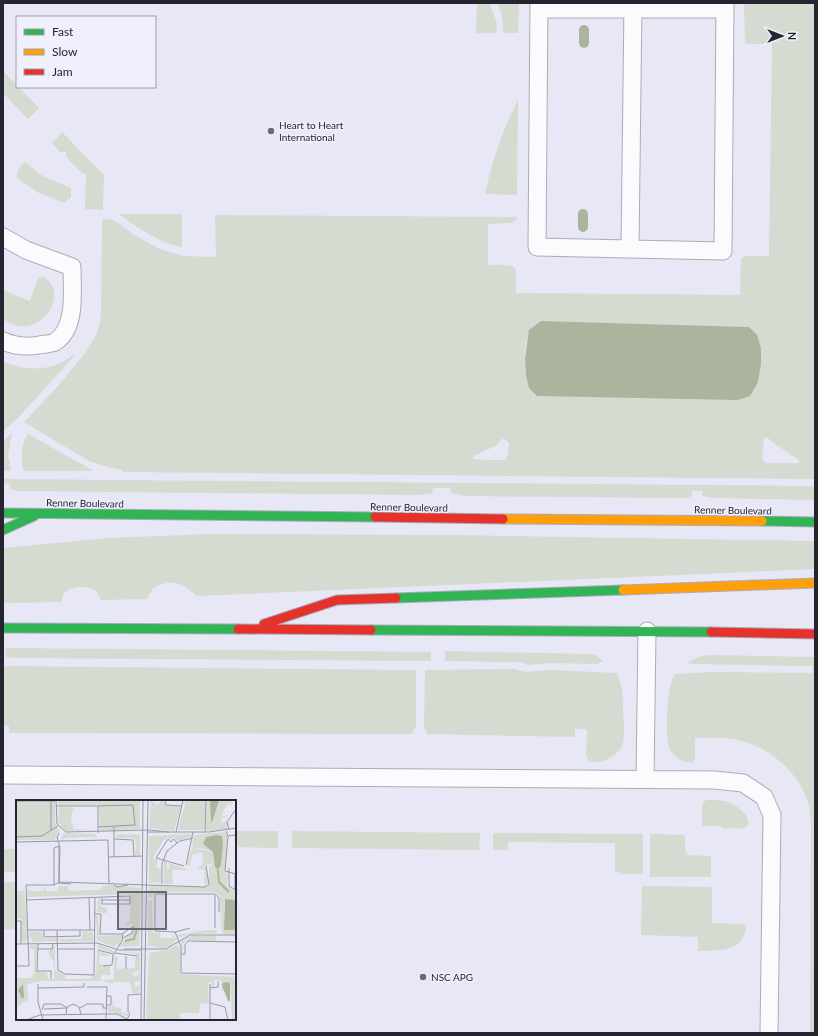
<svg xmlns="http://www.w3.org/2000/svg" width="818" height="1036" viewBox="0 0 818 1036" font-family="Lato,sans-serif">
  <style>
    .green { fill: #d5dbd1; fill-rule: evenodd }
    .water { fill: #acb49e }
    .lines { fill: none; stroke-linecap: round; stroke-linejoin: round }
    .stream { stroke: #acb49e; stroke-width: 10 }
    .lane-casing { stroke: #acacb8; stroke-width: 19 }
    .fast-casing { stroke: #acacb8; stroke-width: 11 }
    .slow-casing { stroke: #acacb8; stroke-width: 11 }
    .jam-casing { stroke: #acacb8; stroke-width: 11 }
    .lane { stroke: #fbfbfe; stroke-width: 17 }
    .fast { stroke: #30b455; stroke-width: 9 }
    .slow { stroke: #ff9f0a; stroke-width: 9 }
    .jam { stroke: #e5322d; stroke-width: 9 }
    .poi-dot { fill: #696875; stroke: #f0f0fd; stroke-width: 1.5 }
    .labels { text-anchor: middle; dominant-baseline: central; stroke-width: 3; stroke-linejoin: round; paint-order: stroke }
    .poi-label { font-size: 10px; fill: #252430; stroke: #f0f0fd; text-anchor: start }
    .street-label { font-size: 10px; fill: #252430; stroke: #f0f0fd }
    .inset-river { fill: none; stroke: #acb49e; stroke-width: 2 }
    .inset-road { fill: none; stroke: #9999a6; stroke-width: 1 }
    .view { fill: #696875; fill-opacity: 0.15; stroke: #696875; stroke-width: 2 }
    .inset-edge { fill: none; stroke: #252430; stroke-width: 2 }
  </style>
  <rect width="100%" height="100%" fill="#e7e7f5"/>
  <path class="green" d="M477,3H489L496,20L497,33H476Z
    M497,3H519L518,33H503C503,22 503,13 497,3Z
    M744,3H815V479L123,472V470L108,467L89,461L24,422L58,386L86,352L98,331L101,315L102,219L114,220L134,235L160,249L183,256L216,257L215,215L517,217L516,220L512,223L488,224V265C496,265 510,263 516,269V293L740,295L741,259L745,256H769L772,44H748L745,43ZM541,321L749,327L761,348V365L758,382L526,375L525,359L526,343ZM764,437L768,438L772,442L799,460V463H766L762,458ZM502,439H505L509,443L508,455L505,460H485L473,459L474,456L495,446Z
    M3,71L39,108L28,119L3,93Z
    M518,100L517,195L485,194C492,161 502,131 518,100Z
    M62,132L104,175L103,210L85,209L86,174L82,173L66,157V152H60L52,143Z
    M25,162L41,175L71,188V198L68,199L64,203L37,192L17,178V171Z
    M119,214H182V247C161,244 136,227 119,214Z
    M39,277H44C68,293 45,329 21,326C14,326 9,322 3,319V290L30,301L36,283Z
    M76,354L18,418L3,431V362C23,369 43,372 62,362C67,360 71,356 76,354Z
    M12,433L8,456L11,471H3V441Z
    M28,434L94,471H24C20,459 21,444 28,434Z
    M3,479L815,486V500L714,498L702,496V491H692V496L686,498L465,496L451,493V488H433L432,493L418,495L17,491L10,489V484L3,483Z
    M208,534L454,535L815,541V569L197,596C181,582 174,578 153,588L147,599L101,600C99,595 98,592 94,590C86,585 68,586 63,595C62,597 62,600 62,602L3,603V548L109,538Z
    M5,648L431,652V661L18,658L6,657Z
    M445,651L586,654L595,655L603,661L597,664L547,663L529,665L519,662L445,661Z
    M712,655L815,657V1033H810L811,823C810,814 810,805 806,797C795,769 767,746 738,740C724,737 709,738 695,738V759L693,762C688,763 683,762 679,759C676,757 672,753 670,750C665,740 667,703 669,691C670,685 672,679 675,674L712,672L812,673L813,666L695,664L686,663L701,656Z
    M3,666L416,670V726L412,734L9,733V726H3Z
    M514,669L526,672L550,670L617,673C623,687 623,699 623,713C624,722 625,733 623,742C620,757 602,763 589,762L586,756L587,729H575V737L427,734L424,726L425,670Z
    M706,800C713,800 721,800 728,802C735,804 755,818 746,827C743,830 727,828 722,828L721,826H702V804Z
    M235,831H278V848L235,847Z
    M292,831L480,833L479,850L292,848Z
    M493,833L643,834V874H620V872H615V843L508,842V850H493Z
    M650,834L685,835V849L688,855L711,856V877H650Z
    M3,849H17V872H3Z
    M3,882H17V930L3,929Z
    M642,886L712,887V923L742,924L745,926C746,929 746,931 744,935C738,953 714,950 698,951V937L641,935Z"/>
  <path class="water" d="M541,321L749,327L757,335L761,348V365L758,382L750,396L738,400L537,396L529,388L526,375L525,359L529,330Z"/>
  <g class="lines">
    <path class="stream" d="M584,43V30
      M583,214V227"/>
    <defs>
      <path id="lane" d="M539,3L537,247L723,251L725,3
        M539,9H725
        M3,237L26,250L72,267C72,290 77,328 55,342C51,344 44,344 39,345C28,347 14,346 3,341
        M630,249L633,3
        M3,775L714,780L743,783L764,797L772,815L769,1033
        M645,779L647,631"/>
      <path id="fast" d="M3,513L375,517
        M762,521L815,522
        M3,530L34,516
        M396,598L623,590
        M3,628L238,629
        M371,630L711,632"/>
      <path id="slow" d="M503,519L762,521
        M623,590L815,583"/>
      <path id="jam" d="M375,517L503,519
        M264,624L337,600L396,598
        M238,629L371,630
        M711,632L815,634"/>
    </defs>
    <use href="#lane" class="lane-casing"/>
    <use href="#fast" class="fast-casing"/>
    <use href="#slow" class="slow-casing"/>
    <use href="#jam" class="jam-casing"/>
    <use href="#lane" class="lane"/>
    <use href="#fast" class="fast"/>
    <use href="#slow" class="slow"/>
    <use href="#jam" class="jam"/>
  </g>
  <g class="poi-dot">
    <circle cx="271" cy="131" r="4"/>
    <circle cx="423" cy="977" r="4"/>
  </g>
  <g class="labels">
    <g class="poi-label">
      <text x="279" y="125">Heart to Heart<tspan x="279" dy="12">International</tspan></text>
      <text x="431" y="977">NSC APG</text>
    </g>
    <g class="street-label">
      <text transform="translate(85 503) rotate(1)">Renner Boulevard</text>
      <text transform="translate(409 507) rotate(1)">Renner Boulevard</text>
      <text transform="translate(733 510) rotate(1)">Renner Boulevard</text>
    </g>
  </g>
  <g transform="translate(16 800)">
    <rect width="220" height="220" fill="#e7e7f5"/>
    <path d="M0,0H39V22L43,31L38,40H0ZM42,0L124,1V29L84,31L83,5H43ZM135,0L141,5L147,0L149,5L165,7L158,31L133,28ZM170,0H190L188,30H162ZM191,0L195,3L196,24L203,0L217,2L215,6L214,3L209,8L205,17L215,14L205,19L206,23L210,21L211,29L190,31ZM43,7L58,8L59,13L56,9L55,24L61,25H57V29L81,30L49,31L42,21ZM209,32L211,36L209,71L212,75L211,86L220,91V100L208,101V129L220,130V134H206L205,98L204,133V97L199,92H140L137,94V98L132,97L133,86L191,87L193,84V66H196L197,57L195,64L187,66L191,70L192,82L188,86L189,70L180,68L187,64L186,52L176,55L174,66L171,64L176,48L193,51L197,56L193,50L176,47L178,35ZM201,35L206,36L207,44L203,69L205,85L198,53L187,44L190,37ZM48,33L79,34L81,37L49,38L47,40L45,37ZM101,34L124,35V56L119,55L120,42L118,38H100ZM176,34L175,37L161,41L158,37L155,40L152,37L147,41L137,58L142,60L140,68L145,69V82L133,83V36ZM148,61L151,62V69H153V63L173,70H156L157,84H148ZM95,85L125,88L123,146L102,147L119,128L117,124L108,126L114,120V94L11,97L12,87L14,91H27L29,86L30,91H41L43,86H52L53,91L78,90H84L86,86ZM8,87L12,138L9,142L6,141L5,118L0,119V91H7ZM82,98L85,99L84,105L89,108L90,107H102V105L104,107H91V113L81,112ZM136,100L137,133H144L145,138H156L157,134L160,140L155,146L148,148L132,146V102ZM82,115L84,136L106,135L104,142L98,147L81,140L80,117ZM191,130H200L201,133L174,134L163,138L161,135ZM15,131L25,132L28,139L40,138V141L17,142L13,133ZM67,131L77,132V141L45,142L43,139H65ZM175,136H200L201,138L199,141L171,140L167,144V154L165,141ZM82,144L98,151L97,153L82,148L85,154L87,152L94,156H83V164L94,166V175H85V181L98,179V156L104,158L101,159V169L119,168V159H117L120,158V154L101,151L124,153V170L115,174L120,177L124,172V181L118,182L119,187L124,185L123,193H116L114,182H97V184L87,181H25L11,184L12,200L0,207V178H16L18,174V149H14V145L21,146L20,171L31,173L32,179H38V163L32,152L39,145V170L49,175V179H73L80,174ZM160,145L164,148V174L220,177V220H216L214,183L208,182L209,191H206L205,180H198V186L196,187V182L192,183L193,204L184,203L183,213H164L165,220H130L133,153L151,150ZM98,199V207L106,208L105,212L112,214V216L92,212V206L96,207Z" fill="#d5dbd1" fill-rule="evenodd"/>
    <path d="M194,0H203L196,23L195,20ZM201,35L206,36L207,44L205,65L202,70L199,67L197,52L187,44L190,37ZM209,99L220,100V130H208ZM208,182L214,183V201H212L206,185ZM7,184L8,197L6,199L2,190Z" fill="#acb49e"/>
    <path class="inset-river" d="M202,70L203,82L213,92M109,141L118,139L121,129"/>
    <path class="inset-road" d="M40,0L41,24L50,32L134,30L153,32M149,0L150,5L166,6M0,1H40M35,1V30M40,6H82V33M82,6L117,5L119,25L82,27M98,27V57M213,30L211,22L220,9M210,31L212,36L220,35M132,32H193L220,28M160,32L167,0M189,32L190,0M212,36L209,71L220,74M0,37L26,36L42,26M98,39L117,40L118,57M0,42L92,40L93,83M161,43L158,39L155,42L152,39L140,58L168,66M43,46V82M92,57L127,56M170,65L177,32M213,68V86L220,90M43,82L44,48L41,37L43,33M42,83L55,84M146,84V64L151,51L164,41L177,38M38,85V48L43,46M98,85L101,87L112,85M219,90V74M199,95V128M73,98L74,130M11,100L114,96V104H86V98M86,100H114M79,114H85L84,134H107M1,121H5V144M174,128L159,132L139,131V94H199L203,98V112M11,130H79M28,130V137L64,136V130M41,130L42,170L49,174L78,175L79,97M159,132L165,147V173L220,174M0,144V166H13L10,85H38L43,82L189,87L193,84L190,66M0,144L81,143L103,150H125M22,144L21,171H35V179M22,149H36L37,144M42,149H79M108,149H150L174,135H220M82,150L97,154M99,153L121,156M165,154H169V145L172,141L220,142M110,156V169M87,166L96,165L97,155L106,141L107,133L118,126L116,133L107,138M22,184V202L27,220M71,187H91L90,220M22,188L68,187V183M194,188L202,187V181M91,196H95V205H91M194,203L209,207L212,220M64,208L71,204H87V208H91M28,209L51,208M26,210L28,204H45L51,208M50,214L51,207L57,204L63,207L65,214M111,219L114,214L112,212V195L125,194M10,220L24,215L91,214H101L113,220M125,220L127,0M128,220L132,0M194,220V184"/>
    <path class="view" d="M102,92H150V129H102Z"/>
    <rect width="220" height="220" class="inset-edge"/>
  </g>
  <rect width="818" height="1036" fill="none" stroke="#252430" stroke-width="8"/>
  <rect x="16" y="16" width="140" height="72" fill="#f0f0fd" stroke="#9f9eab"/>
  <rect x="24" y="29" width="20" height="6" fill="#30b455" stroke="#9f9eab"/>
  <text x="52" y="36" font-size="12" fill="#252430">Fast</text>
  <rect x="24" y="49" width="20" height="6" fill="#ff9f0a" stroke="#9f9eab"/>
  <text x="52" y="56" font-size="12" fill="#252430">Slow</text>
  <rect x="24" y="69" width="20" height="6" fill="#e5322d" stroke="#9f9eab"/>
  <text x="52" y="76" font-size="12" fill="#252430">Jam</text>
  <g transform="translate(782 36) rotate(90)" stroke="#f0f0fd" stroke-width="3" paint-order="stroke">
  <path d="M0-3L7 15L0 10L-7 15Z" fill="#252430"/>
  <text y="-6" font-size="11" font-weight="bold" text-anchor="middle" fill="#252430">N</text>
  </g>
</svg>
